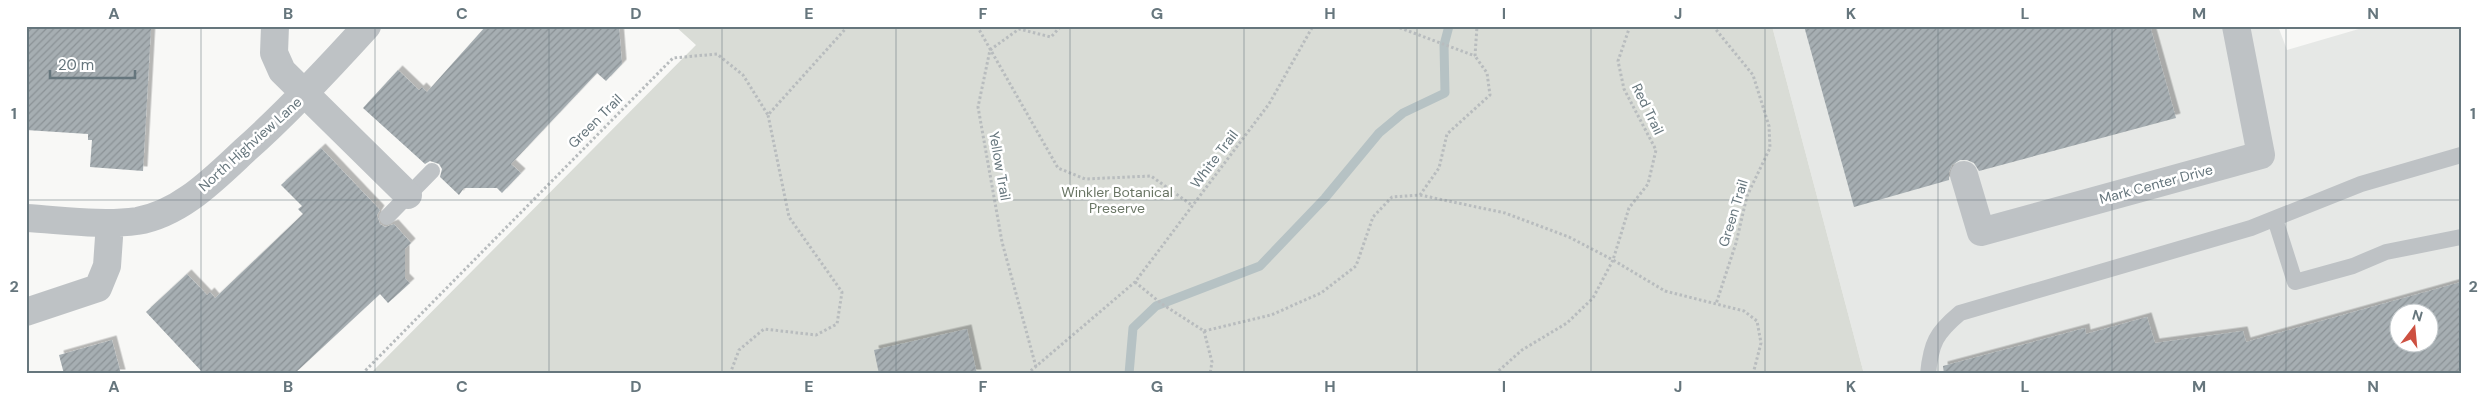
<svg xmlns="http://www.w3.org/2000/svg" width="2487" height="400" viewBox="0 0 2487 400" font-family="'DM Sans',sans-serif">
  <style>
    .built { fill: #e6e8e6; fill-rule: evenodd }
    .park { fill: #d9dcd6 }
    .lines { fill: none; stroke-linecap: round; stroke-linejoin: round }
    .stream { stroke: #b6c2c4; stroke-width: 9 }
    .building { fill: url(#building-hatch); fill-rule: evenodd; filter: url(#shadow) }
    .path { stroke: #b8bcbe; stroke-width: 3; stroke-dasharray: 2.5 2.5; stroke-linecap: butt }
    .service { stroke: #bec2c5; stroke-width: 16 }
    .minor { stroke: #bec2c5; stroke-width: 28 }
    .grid { fill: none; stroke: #66767d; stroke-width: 1; stroke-opacity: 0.55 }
    .labels { text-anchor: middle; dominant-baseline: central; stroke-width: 5; stroke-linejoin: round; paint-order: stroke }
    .street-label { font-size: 14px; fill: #66767d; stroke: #fff }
    .park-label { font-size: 14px; fill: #6a7665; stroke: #fff }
    .neatline { fill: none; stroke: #66767d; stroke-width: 2 }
    .grid-label { font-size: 16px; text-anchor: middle; font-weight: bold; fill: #66767d }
  </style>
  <defs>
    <pattern id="building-hatch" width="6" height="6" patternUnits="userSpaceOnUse" patternTransform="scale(1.25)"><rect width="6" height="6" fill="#a6aeb2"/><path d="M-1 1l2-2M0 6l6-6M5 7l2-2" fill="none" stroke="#8b9296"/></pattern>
    <filter id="shadow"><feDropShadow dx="4.5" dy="-4.5" stdDeviation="0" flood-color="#0004"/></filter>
  </defs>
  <rect width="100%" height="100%" fill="#f8f8f6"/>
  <path class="built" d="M1772,26H2278L2287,50L2369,26H2461V374H1864ZM2400,312H2430V342H2400Z"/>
  <path class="park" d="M675,26H1772L1864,374H370L696,45Z"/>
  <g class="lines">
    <path class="stream" d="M1129,374L1133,328L1156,306L1260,266L1325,198L1379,133L1403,113L1445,93L1444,45L1449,26"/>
  </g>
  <path class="building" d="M26,26L151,28L143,171L90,167L92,140H88V134L26,130Z
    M486,26H619L622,64L606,81L597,73L511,164L521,173L502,193L497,188H464L459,195L440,177L442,169L439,164L430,161L425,164L363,108L398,70L419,90L422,87L427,92Z
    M1804,26H2150L2176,118L1979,171L1974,163L1967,160H1960L1952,165L1949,172V180L1854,207Z
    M321,148L380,210L377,215L380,224L385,227L394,224L411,243L405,249V278L410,283L388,303L380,294L294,374H204L146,312L187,274L207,295L210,292L215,298L303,214L298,209L302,206L281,185Z
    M2461,282V374H1944L1943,366L2085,328L2086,334L2147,317L2155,343L2243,331L2246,342ZM2400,312H2430V342H2400Z
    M967,329L977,374H879L874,350Z
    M112,340L121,374H64L59,355Z"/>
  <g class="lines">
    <path class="path" d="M977,26L1058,168L1085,179L1151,176L1193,206
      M1395,26L1475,56
      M1630,26L1618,61L1624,89L1656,150L1648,184L1629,208L1613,260L1665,291L1744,311L1757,321L1761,343L1753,374
      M1713,26L1753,75L1769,126L1770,148L1747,196L1736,243L1716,304
      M1475,56L1477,26
      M1420,195L1505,213L1569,237L1613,260L1593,298L1567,323L1522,350L1495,374
      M1135,282L1162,304L1204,331
      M1204,331L1271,315L1321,293L1356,266L1373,217L1392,197L1420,195L1439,168L1447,134L1490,95L1487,73L1475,56
      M1204,331L1212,362L1210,374
      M1036,367L1002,242L978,107L990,50L1019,29L1051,37L1061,26
      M362,374L673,58L717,54L743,75L768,115L848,26
      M730,374L739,350L764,329L816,335L837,324L842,292L789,217L768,115
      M1027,374L1135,282L1269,104L1313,26"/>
    <path class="service" d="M387,217L432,171
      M2275,219L2295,282L2353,266L2386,252L2461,237
      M1928,374C1931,343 1936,333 1960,313L2251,228L2361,184L2461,155"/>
    <path class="minor" d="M275,26L274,53L282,71L408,195
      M1964,175L1981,232L2261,155L2236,26
      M26,218C62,220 101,226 137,221C180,214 214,179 244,151C288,112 328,69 367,26
      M26,312L98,288L107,266L110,223"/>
  </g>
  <path class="grid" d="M201,26V374M375,26V374M549,26V374M722,26V374M896,26V374M1070,26V374M1244,26V374M1417,26V374M1591,26V374M1765,26V374M1938,26V374M2112,26V374M2286,26V374M26,200H2461"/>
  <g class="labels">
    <g class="street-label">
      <text transform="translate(1648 109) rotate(64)">Red Trail</text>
      <text transform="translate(595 121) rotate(-45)">Green Trail</text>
      <text transform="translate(250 144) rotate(-42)">North Highview Lane</text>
      <text transform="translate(1214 159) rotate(-53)">White Trail</text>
      <text transform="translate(1000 166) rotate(80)">Yellow Trail</text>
      <text transform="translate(2156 184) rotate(-15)">Mark Center Drive</text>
      <text transform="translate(1733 213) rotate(-73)">Green Trail</text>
    </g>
    <g class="park-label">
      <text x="1117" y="192">Winkler Botanical<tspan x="1117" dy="16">Preserve</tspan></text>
    </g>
  </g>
  <rect width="2487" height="400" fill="none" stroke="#ffffff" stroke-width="55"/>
  <g transform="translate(2414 328) rotate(16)"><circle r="24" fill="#ffffff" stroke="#c2c8cb"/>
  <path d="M0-4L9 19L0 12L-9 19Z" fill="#cd5041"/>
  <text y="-8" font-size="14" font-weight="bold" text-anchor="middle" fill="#66767d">N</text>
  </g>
  <path d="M50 70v8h85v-8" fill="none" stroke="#66767d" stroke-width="2.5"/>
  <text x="58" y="70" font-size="15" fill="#66767d" stroke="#ffffff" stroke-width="4" paint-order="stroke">20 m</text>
  <rect x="28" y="28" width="2432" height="344" class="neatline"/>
  <g class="grid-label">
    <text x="114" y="19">A</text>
    <text x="288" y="19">B</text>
    <text x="462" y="19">C</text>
    <text x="636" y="19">D</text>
    <text x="809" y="19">E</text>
    <text x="983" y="19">F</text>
    <text x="1157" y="19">G</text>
    <text x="1330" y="19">H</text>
    <text x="1504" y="19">I</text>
    <text x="1678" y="19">J</text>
    <text x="1851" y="19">K</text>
    <text x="2025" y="19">L</text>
    <text x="2199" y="19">M</text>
    <text x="2373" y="19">N</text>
    <text x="14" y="119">1</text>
    <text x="2473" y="119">1</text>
    <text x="14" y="292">2</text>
    <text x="2473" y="292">2</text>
    <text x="114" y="392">A</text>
    <text x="288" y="392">B</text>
    <text x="462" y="392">C</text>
    <text x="636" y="392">D</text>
    <text x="809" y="392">E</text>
    <text x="983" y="392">F</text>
    <text x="1157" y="392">G</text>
    <text x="1330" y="392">H</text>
    <text x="1504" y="392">I</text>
    <text x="1678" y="392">J</text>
    <text x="1851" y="392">K</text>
    <text x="2025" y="392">L</text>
    <text x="2199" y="392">M</text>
    <text x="2373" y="392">N</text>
  </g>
</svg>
